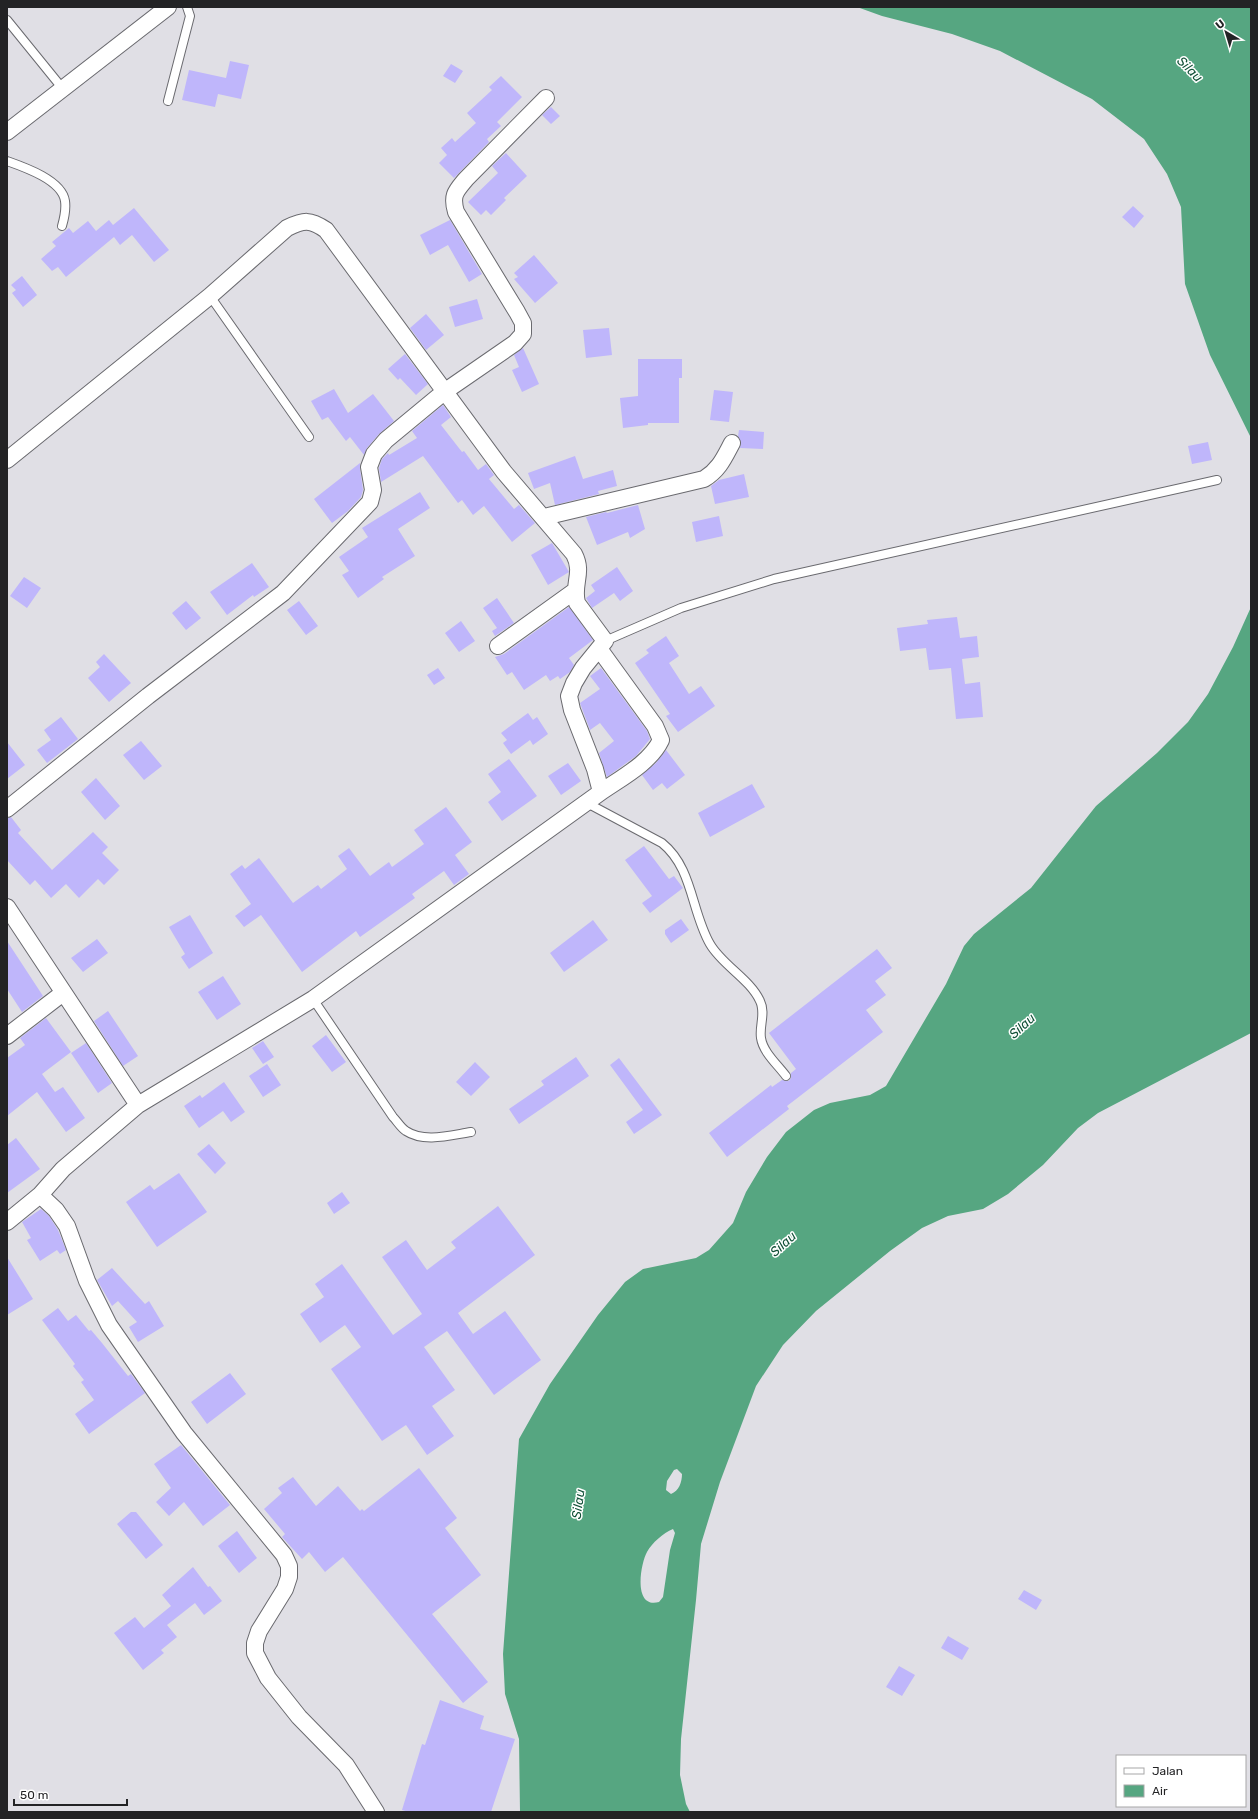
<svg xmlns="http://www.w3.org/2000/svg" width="1258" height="1819" viewBox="0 0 1258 1819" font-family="Rubik,sans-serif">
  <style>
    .water { fill: #56a681; fill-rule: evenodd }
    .building { fill: #bfb6fb }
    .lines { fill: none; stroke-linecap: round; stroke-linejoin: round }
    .service-casing { stroke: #6a6a6f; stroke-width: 10 }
    .minor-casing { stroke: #6a6a6f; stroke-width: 18 }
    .service { stroke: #fff; stroke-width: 8 }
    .minor { stroke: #fff; stroke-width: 16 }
    .labels { text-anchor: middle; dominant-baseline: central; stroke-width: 3; stroke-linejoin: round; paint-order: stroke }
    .water-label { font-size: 13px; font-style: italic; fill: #125138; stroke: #fff }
  </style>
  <rect width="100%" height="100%" fill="#e0dfe5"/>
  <path class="water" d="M857,7H1251V438L1210,355L1185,284L1181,207L1167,174L1144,139L1092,99L1000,51L952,34L882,16Z
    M1251,607V1033L1098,1113L1078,1128L1043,1165L1008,1194L983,1209L948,1216L922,1228L890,1251L816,1311L783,1345L756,1386L720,1482L701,1544L696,1600L681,1739L680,1775L686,1804L690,1812H520L519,1739L505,1694L503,1654L519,1439L550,1384L598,1315L625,1282L643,1269L696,1258L709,1250L733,1223L746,1192L767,1157L786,1132L814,1110L830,1103L870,1095L886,1086L946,984L964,946L974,934L1031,888L1096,806L1157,753L1188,722L1208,694L1233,647ZM677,1469L682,1474C682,1482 679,1491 671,1494L666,1490L667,1481L674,1470ZM673,1529L675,1533L670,1550L663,1597L659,1602C633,1609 640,1565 647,1552C652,1543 663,1533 673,1529Z"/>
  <path class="building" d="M230,61L249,65L241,99L218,94L215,107L182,100L189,70L226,78Z
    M451,64L463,71L455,83L443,76Z
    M501,76L522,97L497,122L501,126L487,139L489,142L454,178L439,163L447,155L441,148L452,138L455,142L476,123L467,113L492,90L489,87Z
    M551,107L560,116L551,124L542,115Z
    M506,153L527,176L504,198L506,200L491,215L486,210L481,215L468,202L498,173L492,166Z
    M1133,206L1144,216L1134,228L1122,217Z
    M134,208L169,250L154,262L132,235L120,245L114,237L66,277L58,267L52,271L41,259L56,246L52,242L69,228L73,233L88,221L96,231L109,220L113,225Z
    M450,220L482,274L469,282L448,245L430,255L420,235Z
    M534,255L558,283L535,303L514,279L518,277L514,273Z
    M22,276L37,295L23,307L12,293L16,290L11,285Z
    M477,299L483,319L455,327L449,307Z
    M426,314L444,335L426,350L410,328Z
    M609,328L612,355L586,358L583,330Z
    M523,348L539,384L522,392L512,370L519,367L514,355Z
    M405,354L428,384L416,395L400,378L398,380L388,369Z
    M638,359H682V378H679V423H648V425L623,428L620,398L638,396Z
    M334,389L348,413L373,394L394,421L379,434L367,448L364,455L350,437L346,441L328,417L322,420L311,401Z
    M714,390L733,392L729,422L710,420Z
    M443,405L451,417L441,425L462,452L464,451L478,470L486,464L494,475L489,479L514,509L519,505L535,523L512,542L484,506L473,515L462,500L458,503L423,456L381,482L379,468L382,459L388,453L389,455L417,438L412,431Z
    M739,430L764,432L763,449L740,448L741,442L738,436Z
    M1208,442L1212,460L1192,464L1188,446Z
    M575,456L583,479L613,470L617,486L598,491L599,494L555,505L550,483L534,489L528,473Z
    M360,463V469L363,490L361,497L348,511L332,523L314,499Z
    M744,474L749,497L715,504L711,486L719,480Z
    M420,492L430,508L398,529L415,556L382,577L384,579L358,598L342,575L349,571L339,557L368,537L362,528Z
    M638,505L645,529L630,538L628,532L597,545L586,517L606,512L607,513Z
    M719,516L723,536L696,542L692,522Z
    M552,543L569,572L548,585L531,555Z
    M252,563L269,587L254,597L253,595L227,615L210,592Z
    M617,567L633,591L620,601L614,593L592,608L586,598L595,591L591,585Z
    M24,577L41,588L27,608L10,596Z
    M497,598L514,623L495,636L492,631L497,628L483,608Z
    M186,601L201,618L186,630L172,613Z
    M299,601L318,626L306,635L287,610Z
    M569,607L593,640L569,658L574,665L570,672L560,679L558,676L550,681L546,675L524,690L512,672L507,675L495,657L504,654Z
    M957,617L960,638L977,636L979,657L962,659L965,684L980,682L983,717L956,719L951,668L929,670L926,648L900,651L897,628L928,624L927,620Z
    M461,621L475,641L459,652L445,633Z
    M666,636L679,656L669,663L689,694L701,686L715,706L678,732L666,716L670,714L635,663L649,653L646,650Z
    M104,654L131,683L109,702L88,678L100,667L96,662Z
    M438,668L445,678L434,685L427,675Z
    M601,668L647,731L650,739L636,756L607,777L599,753L614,741L600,723L590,730L580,703L600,689L590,676Z
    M528,713L533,720L537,717L548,734L533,745L530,740L511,754L503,743L507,740L501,733Z
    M61,717L78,739L47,763L37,750L51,740L44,730Z
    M141,741L162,766L144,780L123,755Z
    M7,742L25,765L7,779Z
    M666,750L685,775L667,789L662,783L653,790L642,775L656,763Z
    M509,759L537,796L502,821L488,802L501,792L488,774Z
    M568,763L581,781L561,795L548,776Z
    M96,778L120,806L105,820L81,792Z
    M752,784L765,807L710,837L698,813Z
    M446,807L472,842L455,855L469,874L454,885L444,871L412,894L415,898L360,937L356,931L302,972L261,915L244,927L235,916L251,904L230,874L242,865L245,869L259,858L293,903L318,885L321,889L347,869L338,856L349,848L370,876L389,862L392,867L424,844L414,830Z
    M11,817L21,830L18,833L52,870L93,832L108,847L102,853L119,870L104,885L98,879L79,898L66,884L51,898L35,880L30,885L7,860V818Z
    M644,846L669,879L674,876L683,888L650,913L642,903L652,896L625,860Z
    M190,915L213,953L189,969L181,957L185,954L169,927Z
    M681,919L689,930L671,943L665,934V930Z
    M593,920L608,940L564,972L550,953Z
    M97,939L108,953L83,972L71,958Z
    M7,941L43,996L22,1012L7,989Z
    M877,949L892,968L875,981L886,995L866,1010L883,1032L787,1106L789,1109L727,1157L709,1133L771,1085L772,1087L782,1080L789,1081L791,1078V1073L796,1069L769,1033Z
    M223,976L241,1004L217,1020L198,992Z
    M108,1011L138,1056L123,1066L94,1021Z
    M46,1018L71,1052L42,1074L55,1092L63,1087L85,1118L66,1132L37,1092L7,1116V1058L25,1045L20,1038Z
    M326,1035L346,1062L332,1072L312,1046Z
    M263,1041L274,1057L263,1064L252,1048Z
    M86,1043L112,1083L98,1093L71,1053Z
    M576,1057L589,1076L519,1124L509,1109L544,1085L541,1081Z
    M619,1058L662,1115L634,1134L626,1122L643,1110L610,1065Z
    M475,1062L490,1077L471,1096L456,1082Z
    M267,1064L281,1085L263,1097L249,1076Z
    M224,1082L245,1112L231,1122L223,1111L199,1128L184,1106L200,1095L202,1098Z
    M16,1138L40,1169L7,1193V1145Z
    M209,1144L226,1163L215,1174L197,1154Z
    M179,1173L207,1212L157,1247L126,1202L150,1185L154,1190Z
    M342,1192L350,1203L334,1214L327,1203Z
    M498,1206L535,1255L458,1313L473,1334L505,1311L541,1360L494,1395L447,1331L424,1347L455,1390L432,1406L454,1436L427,1455L406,1425L382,1441L331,1369L361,1347L345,1325L320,1343L300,1314L324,1297L315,1284L342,1264L393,1335L422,1314L382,1257L406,1240L427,1270L456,1248L451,1242Z
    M41,1209L49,1216L58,1230L66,1250L60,1254L57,1250L40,1261L27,1240L31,1238L22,1222Z
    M7,1257L33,1299L7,1315Z
    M112,1268L145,1304L149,1301L164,1326L138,1342L129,1327L137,1322L118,1301L112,1306L97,1280Z
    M58,1308L68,1321L76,1315L89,1331L91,1330L102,1343L128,1376L131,1374L145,1393L89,1434L75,1414L94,1400L81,1382L84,1380L73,1366L75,1364L42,1320Z
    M230,1373L246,1394L207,1424L191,1402Z
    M181,1445L230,1505L203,1526L184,1502L169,1516L156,1502L171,1488L154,1464Z
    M419,1468L457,1518L445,1528L481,1575L432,1614L488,1682L463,1703L343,1557L325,1572L309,1552L302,1559L282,1537L285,1534L264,1509L282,1493L278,1488L293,1477L316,1506L338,1486L360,1511L362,1509L364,1511Z
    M131,1512H136L163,1545L146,1559L117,1524Z
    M237,1531L257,1558L239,1573L218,1546Z
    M193,1567L208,1587L210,1586L222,1601L204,1615L195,1603L167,1625L177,1637L161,1650L164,1653L143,1670L114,1633L135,1617L144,1628L171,1606L162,1595Z
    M1024,1590L1042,1600L1036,1610L1018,1599Z
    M948,1636L969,1648L962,1660L941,1648Z
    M899,1666L915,1675L902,1696L886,1687Z
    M440,1700L484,1716L480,1729L515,1739L491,1812H409L402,1810L422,1744L425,1745Z"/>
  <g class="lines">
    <defs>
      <path id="service" d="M7,20L63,89
        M168,101L190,16L187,7
        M7,161C24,167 62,180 65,201C66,208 64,219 62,226
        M210,296L309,437
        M605,641L681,608L774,579L1217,480
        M587,803L662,843C693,868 691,911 710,944C722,965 750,979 760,1001C766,1013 759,1026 761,1038C763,1052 777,1064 786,1076
        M313,999L393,1117C397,1121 401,1128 406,1131C424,1143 451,1135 471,1132"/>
      <path id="minor" d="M7,132L168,7
        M7,460L210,296L287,228C304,220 310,219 326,230L504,472L574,554C584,573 572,584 577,603L605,641L583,668L574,683L569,696L572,710L595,769L601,792L313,999L138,1105L63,1169L40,1195L7,1222
        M544,517L704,479C719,470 724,458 732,443
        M498,646L576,590
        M600,650L655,726L661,740C650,763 621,778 601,792
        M7,809L148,696L283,593L370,502L373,490L369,467L374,454L386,440L444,392L515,343L523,334V323L517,312L456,212C451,195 456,191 466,179L546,98
        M7,907L138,1105
        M7,1036L63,993
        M40,1195L56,1210L67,1226L87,1281L109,1325L184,1433L284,1555L289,1566V1577L285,1589L259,1631L255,1643V1653L268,1678L299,1717L346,1765L376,1812"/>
    </defs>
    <use href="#service" class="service-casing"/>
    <use href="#minor" class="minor-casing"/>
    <use href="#service" class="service"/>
    <use href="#minor" class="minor"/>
  </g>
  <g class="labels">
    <g class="water-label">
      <text transform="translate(1190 69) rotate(45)">Silau</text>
      <text transform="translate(1022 1026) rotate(-42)">Silau</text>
      <text transform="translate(783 1244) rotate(-42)">Silau</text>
      <text transform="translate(578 1504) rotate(-82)">Silau</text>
    </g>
  </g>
  <rect width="1258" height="1819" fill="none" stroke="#232325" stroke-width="16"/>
  <rect x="1116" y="1755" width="130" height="52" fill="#ffffff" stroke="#a7a7a8"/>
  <rect x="1124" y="1768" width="20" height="6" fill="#ffffff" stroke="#a7a7a8"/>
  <text x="1152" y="1775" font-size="12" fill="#232325">Jalan</text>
  <rect x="1124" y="1785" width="20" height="12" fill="#56a681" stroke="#a7a7a8"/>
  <text x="1152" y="1795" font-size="12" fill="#232325">Air</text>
  <g transform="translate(1226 32) rotate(322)" stroke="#ffffff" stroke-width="3" paint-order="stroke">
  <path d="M0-3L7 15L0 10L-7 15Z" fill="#232325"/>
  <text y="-6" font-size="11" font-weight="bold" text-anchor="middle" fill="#232325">U</text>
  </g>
  <path d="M14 1799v6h113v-6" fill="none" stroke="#232325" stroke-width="2"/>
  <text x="20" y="1799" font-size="12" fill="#232325" stroke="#ffffff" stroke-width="3" paint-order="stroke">50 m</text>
</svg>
